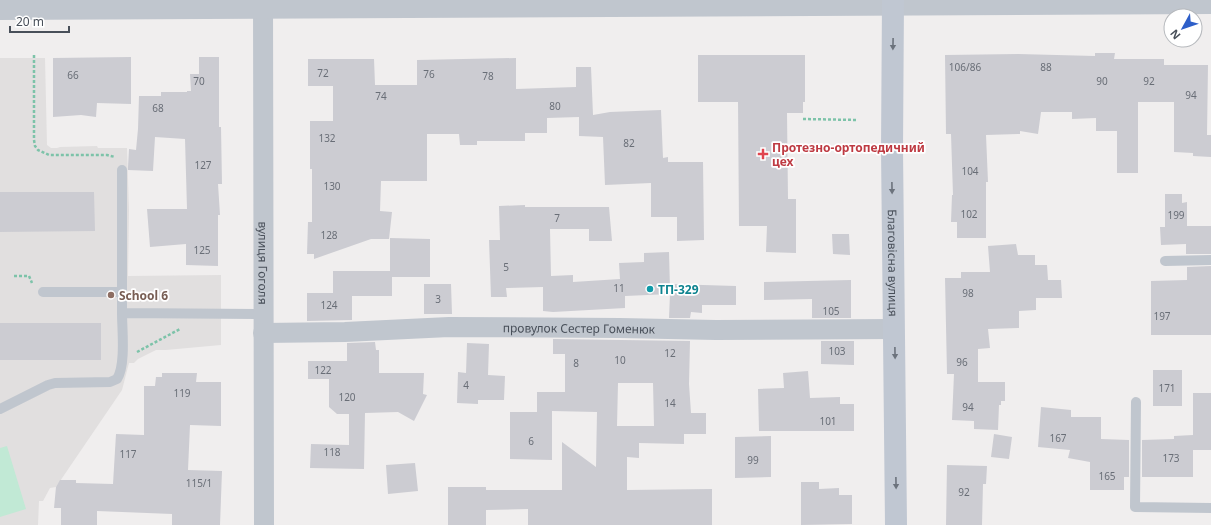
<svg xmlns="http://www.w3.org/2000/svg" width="1211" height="525" viewBox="0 0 1211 525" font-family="'Noto Sans',sans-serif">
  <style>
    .education { fill: #e1dfdf }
    .green { fill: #c1e9d5 }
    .building { fill: #ccccd2; fill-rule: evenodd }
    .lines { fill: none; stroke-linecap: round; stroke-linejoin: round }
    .path { stroke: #7dc3a9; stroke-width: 2.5; stroke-dasharray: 3 2; stroke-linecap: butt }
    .service { stroke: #c0c6ce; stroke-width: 10 }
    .minor { stroke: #c0c6ce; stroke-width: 20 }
    .secondary { stroke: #c0c7d2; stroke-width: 22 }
    .oneway { fill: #6c737d }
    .health-dot { fill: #e0444e; stroke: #fff; stroke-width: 1.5 }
    .culture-dot { fill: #0f9aa8; stroke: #fff; stroke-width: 1.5 }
    .education-dot { fill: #8d6e63; stroke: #fff; stroke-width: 1.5 }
    .labels { text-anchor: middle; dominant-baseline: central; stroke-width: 3.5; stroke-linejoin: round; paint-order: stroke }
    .number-label { font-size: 10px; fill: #696e77 }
    .health-label { font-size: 12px; font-weight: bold; fill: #be3a42; stroke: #fff; text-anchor: start }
    .street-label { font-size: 12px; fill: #484f59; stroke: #fff }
    .culture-label { font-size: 12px; font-weight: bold; fill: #0d838f; stroke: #fff; text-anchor: start }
    .education-label { font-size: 12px; font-weight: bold; fill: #785e54; stroke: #fff; text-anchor: start }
  </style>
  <rect width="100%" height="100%" fill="#f0eeee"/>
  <path class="education" d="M0,58H45L47,145L51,148H57L60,147L97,146L98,148H127L129,210L128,276L221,275V345L166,350H156L138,359L134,363H129L122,390L56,487L50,488L43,501H39L38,525H0Z"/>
  <path class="green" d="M7,446L26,509L0,517V448Z"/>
  <path class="building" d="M1095,53H1115L1114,59H1164V65H1208L1207,135H1211V157L1193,156V153L1174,152V102H1138V173H1117V131H1096V118L1072,119V112H1041L1038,134L1020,131V134L986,135L988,182H986V238H957V222H951L952,195H953L951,134H946L945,55L1018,54L1095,56Z
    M698,55H805V102H803V113H787L788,199H796V253L766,252L767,226H739L738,102H698Z
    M131,57V104L97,103L96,117L81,115L53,117V58Z
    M199,57H219V127H221L222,184H218L220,215H218V266L186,265V244L150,247L147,209H187L185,139L155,137L153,171L128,170V167L129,149L136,150L138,129L139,96H161V92H187V91H191L190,74H199Z
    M516,58V89L576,87V67H591L593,115L610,112L661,110L663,158L668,157V162H703L704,240L677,241V217H651V183L605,185L603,137L579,136V117L547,118V133H525V141H477V145H460L459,134H427V181H381L380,211L392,212L389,239H371L314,259V254H307L308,222H312V169H310V121H333V86H308V59H374L375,85H417V60Z
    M0,192H94L95,231L0,232Z
    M1165,194H1182V203L1187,202V226H1211V254H1186V244L1161,245L1160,227H1165Z
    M525,205V207H609L612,241H589V229H550L551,276L573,275V282L620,279L619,263L644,262V253L669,252L670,289V284L736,286V305H702V313L691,312L690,318H669L670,294L625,296V308L553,312L543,311V287L506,288L507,297H491L489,240H500L499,206Z
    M832,234H849L850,255L833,254Z
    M390,238L430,239V277H392V296H352V320L307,321V293H333V271H390Z
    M1016,244L1018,255H1035V265H1047L1048,280H1061L1062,298H1036V310L1019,311V328L988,329L990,348L978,349V382H1005V401H1001V405H999L998,430L974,429V421L952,420L954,374H947L945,278H961V272H990L988,246Z
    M1211,266V335H1151V281L1187,280V267Z
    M851,280V318H812V299L764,300V282Z
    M424,284H451L452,314H424Z
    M0,323H101V360H0Z
    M553,339L690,341L689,384L691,413H706V434H684V444L639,443V458L627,457V490L712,489V525H528V509L486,510V525H448V487H486V490H562V442L596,467L597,412L552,411V460L510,459V412H537V392H565V354H553ZM618,383H653L654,426H617Z
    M821,341H854V365L821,364Z
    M375,342L376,350H379V373H424L423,394L427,395L414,421L398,412L365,413L364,469L310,468L311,444L349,445V414H337L329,407V379H308V361H347V343Z
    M467,343L489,344L488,375L505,376L504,400H478V404L457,403L458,372L466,373Z
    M1153,370H1182V406H1153Z
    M808,371L810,398L840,397V404H854V431H759L758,389L784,388L783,373Z
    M162,373H197L196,382H221V426L190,425L188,470L222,471L220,525H172V514L97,511V525H61V508H54L56,487L60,480H76V483L113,484L116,434L144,435V386H155L156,377H162Z
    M1193,393H1211V450H1193V477H1142V440L1174,439V436L1193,435Z
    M1041,407L1071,410V417H1101V439L1129,440V477H1124V490H1090V462L1068,458L1070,450L1038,447Z
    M994,434L1012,437L1009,459L991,457Z
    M771,436V477L735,478V437Z
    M415,463L418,491L388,494L386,465Z
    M947,465L987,466L986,484H983L982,525H946Z
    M801,482H819V489L839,488V495H852V524L801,525Z"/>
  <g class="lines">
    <path class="path" d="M34,55V140L35,146L38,150L49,155H107L115,157
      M803,119L858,120
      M14,276H29L32,283
      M137,352L180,329"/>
    <path class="service" d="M1165,261L1211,260
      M43,292H122
      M122,313V170
      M1136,402L1135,507L1211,508
      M0,409L48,385L55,383L110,382L117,379C126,365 122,329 122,313L263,314"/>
    <g class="minor">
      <path id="s1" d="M263,0L264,525"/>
      <path d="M0,10L1211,4"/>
      <path id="s2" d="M263,333L345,332L449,327L620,328L716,330L894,329"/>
    </g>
    <path class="secondary" id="s3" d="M893,0L892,149L896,525"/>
  </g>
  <defs><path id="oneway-solid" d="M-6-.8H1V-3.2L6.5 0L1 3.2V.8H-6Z"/></defs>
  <g class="oneway">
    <use href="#oneway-solid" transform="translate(893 44) rotate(91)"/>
    <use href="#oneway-solid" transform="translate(892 188) rotate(89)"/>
    <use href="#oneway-solid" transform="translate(895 353) rotate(89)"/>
    <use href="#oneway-solid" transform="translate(896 483) rotate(89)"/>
  </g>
  <path class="health-dot" d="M761 148h4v4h4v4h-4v4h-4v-4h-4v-4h4z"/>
  <circle class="culture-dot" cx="650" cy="289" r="4"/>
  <circle class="education-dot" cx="111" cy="295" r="4"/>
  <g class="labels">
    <g class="number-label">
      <text x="965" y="67">106/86</text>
      <text x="1046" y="67">88</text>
      <text x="323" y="73">72</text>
      <text x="429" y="74">76</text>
      <text x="73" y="75">66</text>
      <text x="488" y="76">78</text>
      <text x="199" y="81">70</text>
      <text x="1102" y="81">90</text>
      <text x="1149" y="81">92</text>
      <text x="1191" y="95">94</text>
      <text x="381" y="96">74</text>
      <text x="555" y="106">80</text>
      <text x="158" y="108">68</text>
      <text x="327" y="138">132</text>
      <text x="629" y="143">82</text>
      <text x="203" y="165">127</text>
      <text x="970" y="171">104</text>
      <text x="332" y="186">130</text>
      <text x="969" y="214">102</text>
      <text x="1176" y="215">199</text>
      <text x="557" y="218">7</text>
      <text x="329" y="235">128</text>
      <text x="202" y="250">125</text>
      <text x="506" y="267">5</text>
      <text x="619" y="288">11</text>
      <text x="968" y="293">98</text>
      <text x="438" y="299">3</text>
      <text x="329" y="305">124</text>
      <text x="831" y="311">105</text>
      <text x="1162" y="316">197</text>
      <text x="837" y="351">103</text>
      <text x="670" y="353">12</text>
      <text x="620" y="360">10</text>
      <text x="962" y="362">96</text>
      <text x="576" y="363">8</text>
      <text x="323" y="370">122</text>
      <text x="466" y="385">4</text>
      <text x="1167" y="388">171</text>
      <text x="182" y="393">119</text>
      <text x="347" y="397">120</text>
      <text x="670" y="403">14</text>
      <text x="968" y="407">94</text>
      <text x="828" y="421">101</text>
      <text x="1058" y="438">167</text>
      <text x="531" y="441">6</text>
      <text x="332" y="452">118</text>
      <text x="128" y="454">117</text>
      <text x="1171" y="458">173</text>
      <text x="753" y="460">99</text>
      <text x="1107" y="476">165</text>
      <text x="199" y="483">115/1</text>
      <text x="964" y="492">92</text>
    </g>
    <g class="health-label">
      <text x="772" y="147">Протезно-ортопедичний<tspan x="772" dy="14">цех</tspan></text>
    </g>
    <g class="street-label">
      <text stroke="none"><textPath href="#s3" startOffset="263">Благовісна вулиця</textPath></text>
      <text stroke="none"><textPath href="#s1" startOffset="263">вулиця Гоголя</textPath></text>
      <text stroke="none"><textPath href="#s2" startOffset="316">провулок Сестер Гоменюк</textPath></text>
    </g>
    <g class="culture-label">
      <text x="658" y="289">ТП-329</text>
    </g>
    <g class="education-label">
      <text x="119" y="295">School 6</text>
    </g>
  </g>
  <g transform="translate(1183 28) rotate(230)"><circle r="19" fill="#ffffff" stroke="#b6b9bd"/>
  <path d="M0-3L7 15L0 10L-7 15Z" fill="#2e5fc9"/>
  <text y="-6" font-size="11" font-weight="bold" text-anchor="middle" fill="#484f59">N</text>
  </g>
  <path d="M10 26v6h59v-6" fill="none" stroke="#484f59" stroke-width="2"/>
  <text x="16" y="26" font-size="12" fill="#484f59" stroke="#ffffff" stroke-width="3" paint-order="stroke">20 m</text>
</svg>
